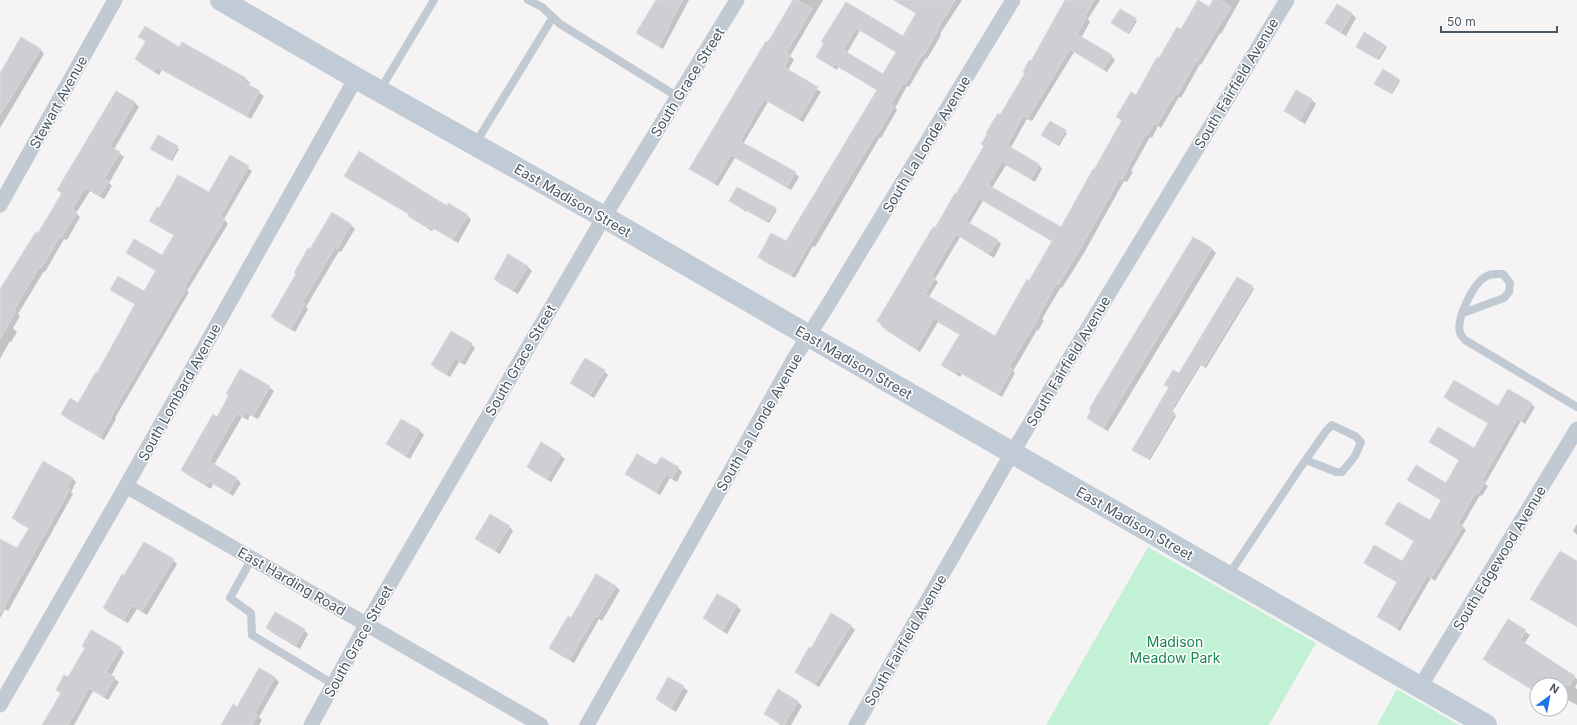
<svg xmlns="http://www.w3.org/2000/svg" width="1577" height="725" viewBox="0 0 1577 725" font-family="Inter,sans-serif">
  <style>
    .green { fill: #c3f1d5 }
    .shadow { fill: #0003; fill-rule: evenodd }
    .building { fill: #cdcfd5; stroke: #d7d9de; fill-rule: evenodd }
    .lines { fill: none; stroke-linecap: round; stroke-linejoin: round }
    .lane { stroke: #c1cad2; stroke-width: 8 }
    .street { stroke: #c1cad2; stroke-width: 15 }
    .secondary { stroke: #c1cbd6; stroke-width: 22 }
    .labels { text-anchor: middle; dominant-baseline: central; stroke-width: 3; stroke-linejoin: round; paint-order: stroke }
    .street-label { font-size: 14px; fill: #4a5661; stroke: #fff }
    .park-label { font-size: 14px; fill: #17864f; stroke: #fff }
  </style>
  <rect width="100%" height="100%" fill="#f5f3f3"/>
  <path class="green" d="M1148,547L1316,643L1269,725H1046Z
    M1397,689L1459,725H1377Z"/>
  <path class="shadow" d="M657,0H689L663,49L642,37L638,32Z
    M794,0H823L790,56L794,60L788,70L821,92L803,122L768,102L743,144L795,173L799,177L791,190L735,158L718,186L690,169Z
    M893,0H962L940,34L941,35L927,59L926,58L909,87L907,86L895,108L897,110L881,138L880,137L815,247L813,246L795,278L763,261L759,257L786,242L878,90L838,67L837,70L821,60L817,57L825,44L823,41L845,3L903,38L917,14ZM860,30L897,53L884,75L847,53Z
    M1070,0H1100L1088,19L1090,22L1081,38L1111,56L1115,60L1107,72L1074,52L1032,121L1027,119L1010,149L1039,165L1042,169L1035,182L1006,165L992,188L1062,228L1123,121L1117,117L1136,96L1159,60L1182,30L1210,8L1214,0H1240L1221,34L1220,33L1201,65L1200,64L1181,98L1179,97L1161,128L1158,126L1152,138L1150,137L1131,171L1133,172L1127,182L1124,181L1084,253L1062,288L1061,287L1042,319L1044,320L1038,331L1037,330L1013,371L1015,373L1002,397L962,374L960,377L943,365L960,335L938,322L920,352L886,330L878,321L956,195L1001,116ZM983,201L1053,242L996,337L929,297L938,282L935,279L960,237L994,258L1001,244L998,241L969,224Z
    M1337,5L1352,14L1356,18L1346,36L1331,27L1327,23Z
    M1135,19L1137,21L1129,34L1115,25Z
    M1365,34L1387,47L1379,60L1359,48Z
    M140,37L180,48L224,66L246,79L250,83L249,85L264,96L251,119L162,70L159,75L140,63L136,59L146,42Z
    M40,49L44,54L0,128V73Z
    M1398,79L1400,81L1392,94L1377,85Z
    M1296,91L1312,100L1316,104L1305,124L1290,115L1285,111Z
    M116,92L135,103L139,107L114,149L124,157L109,183L112,186L104,199L90,191L76,213L80,217L67,240L64,239L45,272L44,271L18,314L20,316L13,328L17,332L11,342L10,341L0,359V290L38,235L62,194L58,190Z
    M1065,131L1067,133L1059,146L1044,137Z
    M177,147L179,149L172,161L153,150Z
    M231,156L252,171L224,219L228,224L187,291L189,292L115,418L116,419L104,440L66,418L62,414L78,404L97,375L136,305L115,293L111,289L144,292L156,271L131,256L127,253L163,257L175,236L154,224L150,220L159,209L209,193Z
    M346,176L447,207L467,215L471,220L458,243L434,229L432,231L414,220L410,215L350,180Z
    M730,201L775,209L777,210L769,223L747,210L746,212Z
    M332,214L351,225L355,229L341,252L339,251L306,307L308,309L295,332L276,321L272,317Z
    M1194,238L1212,249L1216,253L1108,431L1092,422L1088,418Z
    M527,266L532,271L518,294L499,283L495,279Z
    M1252,287L1254,289L1206,368L1201,365L1172,412L1176,416L1150,460L1135,452L1133,450L1170,388L1168,386Z
    M471,344L475,348L465,365L459,362L450,377L436,369L432,365Z
    M241,371L269,387L274,391L258,419L250,415L248,420L242,417L214,465L237,479L241,483L233,496L213,484L211,489L186,474L182,470L218,418L230,396Z
    M604,371L608,375L594,398L576,387L572,383Z
    M1445,397L1498,407L1531,404L1535,407L1525,424L1521,421L1485,484L1488,486L1482,496L1480,495L1462,526L1466,530L1435,581L1431,578L1400,631L1378,616L1398,583L1368,566L1365,563H1402L1415,542L1387,524L1430,522L1442,501L1408,480L1446,484L1460,461L1430,442L1474,450L1489,424L1449,401Z
    M401,420L420,431L424,435L410,459L392,448L387,444Z
    M542,444L560,455L565,459L551,482L532,471L528,467Z
    M657,467L678,468L682,472L677,482L670,478L660,495L631,478L627,474Z
    M72,478L76,482L71,492L73,494L8,611L5,609L0,618V541L18,550L30,529L17,522L13,517Z
    M1577,524V535L1573,531Z
    M509,526L513,531L500,554L481,543L477,539Z
    M173,560L177,564L147,615L137,609L128,623L108,612L104,608Z
    M1577,562V627L1536,603L1532,599Z
    M615,586L620,590L602,621L599,619L574,663L555,652L551,648L571,619Z
    M718,595L737,606L741,610L727,634L708,622L704,618Z
    M832,615L851,626L855,630L819,687L800,676L796,672L811,650Z
    M1508,620L1530,635L1524,644L1577,679V683L1575,688L1577,689V705L1561,696V685H1537V693L1488,663L1484,659Z
    M267,628L304,630L308,634L300,649L271,632Z
    M120,648L124,652L111,676L119,682L108,700L93,691L74,725H44L61,694L57,689L69,679Z
    M260,669L275,678L279,682L259,717L262,720L259,725H227Z
    M683,687L688,691L676,712L661,703L657,699Z
    M779,691L798,702L802,706L791,725H781L765,714Z"/>
  <path class="building" d="M656,0H683L668,27L669,28L659,46L636,33Z
    M793,0H797L812,9L786,53L791,55L784,67L818,87L799,119L764,99L740,141L796,172L787,187L731,155L714,183L689,169L766,41L768,42Z
    M894,0H955L937,30L938,31L923,56L922,55L905,84L903,83L891,104L894,106L877,135L876,134L791,275L758,257L771,233L786,241L877,90L834,64L833,67L816,57L824,43L821,42L846,2L903,36L916,13ZM856,28L896,52L883,74L843,50Z
    M1065,0H1094L1085,16L1087,17L1077,34L1112,55L1103,69L1070,49L1028,118L1023,116L1007,145L1039,164L1031,179L1002,161L988,185L1061,227L1093,169L1094,170L1122,120L1116,117L1131,92L1136,95L1157,57L1159,58L1177,27L1181,29L1198,0L1209,7L1213,0H1220L1231,7L1197,62L1196,61L1177,95L1175,94L1157,125L1154,123L1148,135L1146,134L1128,166L1129,167L1122,179L1120,178L1080,249L1058,285L1056,284L1039,315H1040L1034,327H1033L1009,367L1012,369L998,394L958,371L956,374L941,365L960,334L934,318L916,349L897,337L898,336L881,326L882,324L877,321L933,227L935,228L955,193L956,194L984,146L981,144L988,133H986L998,113L1000,115L1025,73L1023,72L1029,60L1031,61ZM979,198L1052,241L1029,281L1027,279L995,336L925,294L935,278L931,276L956,234L989,254L998,240L966,221Z
    M1337,4L1352,13L1341,32L1325,23Z
    M1120,9L1136,18L1127,33L1111,23Z
    M145,26L179,47L182,42L246,78L244,82L260,91L246,116L157,67L155,71L135,59L146,41L138,37Z
    M1364,32L1385,45L1377,59L1356,47Z
    M21,37L41,49L0,115V73Z
    M1383,69L1399,79L1390,93L1374,84Z
    M1296,90L1312,99L1300,120L1284,111Z
    M116,91L135,102L110,146L120,152L104,179L109,181L100,195L85,187L72,209L77,212L62,237L60,236L41,268L39,267L14,310L16,311L0,339V289L36,232L38,233L62,193L57,190Z
    M1050,121L1066,130L1057,145L1041,135Z
    M158,135L178,146L170,160L150,149Z
    M359,151L447,206L448,203L468,215L453,239L429,226L428,228L408,216L409,214L344,176Z
    M230,155L249,166L220,216L225,219L184,287L186,288L112,414H113L100,437L61,414L70,398L78,403L96,372L97,373L135,304L110,290L118,276L144,291L156,270L126,253L134,239L162,255L174,235L149,221L157,207L159,208L178,175L209,192Z
    M737,187L776,208L767,222L729,201Z
    M332,212L351,224L337,249L335,247L302,303L305,304L291,329L271,317L296,274L294,273L308,248L310,249Z
    M1193,237L1212,248L1103,428L1087,418L1091,410L1089,409Z
    M508,254L528,266L513,290L494,279Z
    M1237,277L1253,286L1204,367L1199,364L1171,410L1175,413L1148,459L1132,450L1169,387L1164,385L1173,370L1179,373Z
    M451,331L472,343L461,362L455,358L446,374L431,365Z
    M585,358L605,370L590,395L570,383Z
    M240,369L270,386L253,416L246,412L243,417L237,413L209,461L237,478L229,493L209,481L206,485L181,470L213,414L217,417L229,395L226,394Z
    M1454,380L1498,406L1508,389L1532,403L1521,421L1517,419L1482,480L1485,482L1478,494L1476,492L1458,523L1463,526L1431,578L1427,575L1397,628L1377,617L1397,582L1364,563L1374,545L1402,561L1414,541L1385,524L1398,502L1430,520L1441,500L1407,480L1416,465L1446,483L1459,460L1429,442L1438,427L1474,448L1488,423L1444,397Z
    M401,419L420,430L406,455L386,444Z
    M541,442L561,454L547,479L527,467Z
    M637,454L656,465L661,457L679,467L672,478L666,474L656,492L625,474Z
    M43,461L73,478L67,487L70,489L0,614V539L17,548L29,528L12,518Z
    M490,514L510,526L495,550L475,539Z
    M144,542L174,559L142,611L132,605L124,620L103,608L122,574L124,575Z
    M1560,551L1577,561V626L1530,599Z
    M596,574L616,586L597,617L595,616L569,660L549,648L568,616L571,618Z
    M717,594L737,605L723,630L703,618Z
    M275,612L305,629L296,645L266,628Z
    M831,613L851,625L815,684L795,672L809,647L811,648Z
    M1508,619L1526,630L1520,640L1575,676L1570,685H1537L1535,691L1483,659Z
    M91,630L121,647L106,672L115,677L104,697L89,688L68,725H42L61,693L56,690L64,675L68,677L85,648L82,646Z
    M259,668L275,677L255,713L258,715L252,725H221L233,704L237,707Z
    M668,677L684,686L671,708L656,699Z
    M778,689L798,701L784,725L764,714Z"/>
  <g class="lines">
    <path class="lane" d="M528,0L542,7L560,24L678,97
      M380,90L434,0
      M475,144L553,17
      M1463,313L1504,298L1509,292L1510,283L1503,274C1496,274 1491,273 1485,277C1473,284 1456,319 1460,332C1460,335 1463,337 1465,340L1577,407
      M252,558L230,598L251,613L252,635L333,684
      M1228,576L1298,471L1326,431L1332,425L1355,436L1361,442L1355,456L1342,472H1336L1306,460"/>
    <path class="street" d="M0,205L115,0
      M126,486L541,725
      M1420,687L1577,429
      M0,705L126,486L356,78
      M311,725L366,625L604,217L737,0
      M587,725L795,357L828,305L1013,0
      M856,725L1012,453L1287,0"/>
    <path class="secondary" d="M221,0L356,78L604,217L809,336L1486,725"/>
  </g>
  <g class="labels">
    <g class="street-label">
      <text transform="translate(687 82) rotate(-58)">South Grace Street</text>
      <text transform="translate(1236 83) rotate(-59)">South Fairfield Avenue</text>
      <text transform="translate(58 102) rotate(-61)">Stewart Avenue</text>
      <text transform="translate(926 144) rotate(-59)">South La Londe Avenue</text>
      <text transform="translate(573 200) rotate(30)">East Madison Street</text>
      <text transform="translate(520 360) rotate(-60)">South Grace Street</text>
      <text transform="translate(1068 361) rotate(-59)">South Fairfield Avenue</text>
      <text transform="translate(854 362) rotate(30)">East Madison Street</text>
      <text transform="translate(179 392) rotate(-61)">South Lombard Avenue</text>
      <text transform="translate(759 422) rotate(-60)">South La Londe Avenue</text>
      <text transform="translate(1135 523) rotate(30)">East Madison Street</text>
      <text transform="translate(1499 558) rotate(-59)">South Edgewood Avenue</text>
      <text transform="translate(292 581) rotate(30)">East Harding Road</text>
      <text transform="translate(905 640) rotate(-60)">South Fairfield Avenue</text>
      <text transform="translate(358 641) rotate(-61)">South Grace Street</text>
    </g>
    <g class="park-label">
      <text x="1175" y="641">Madison<tspan x="1175" dy="16">Meadow Park</tspan></text>
    </g>
  </g>
  <g transform="translate(1549 697) rotate(32)"><circle r="19" fill="#ffffff" stroke="#b7bbc0"/>
  <path d="M0-3L7 15L0 10L-7 15Z" fill="#1a73e8"/>
  <text y="-6" font-size="11" font-weight="bold" text-anchor="middle" fill="#4a5661">N</text>
  </g>
  <path d="M1441 26v6h116v-6" fill="none" stroke="#4a5661" stroke-width="2"/>
  <text x="1447" y="26" font-size="12" fill="#4a5661" stroke="#ffffff" stroke-width="3" paint-order="stroke">50 m</text>
</svg>
